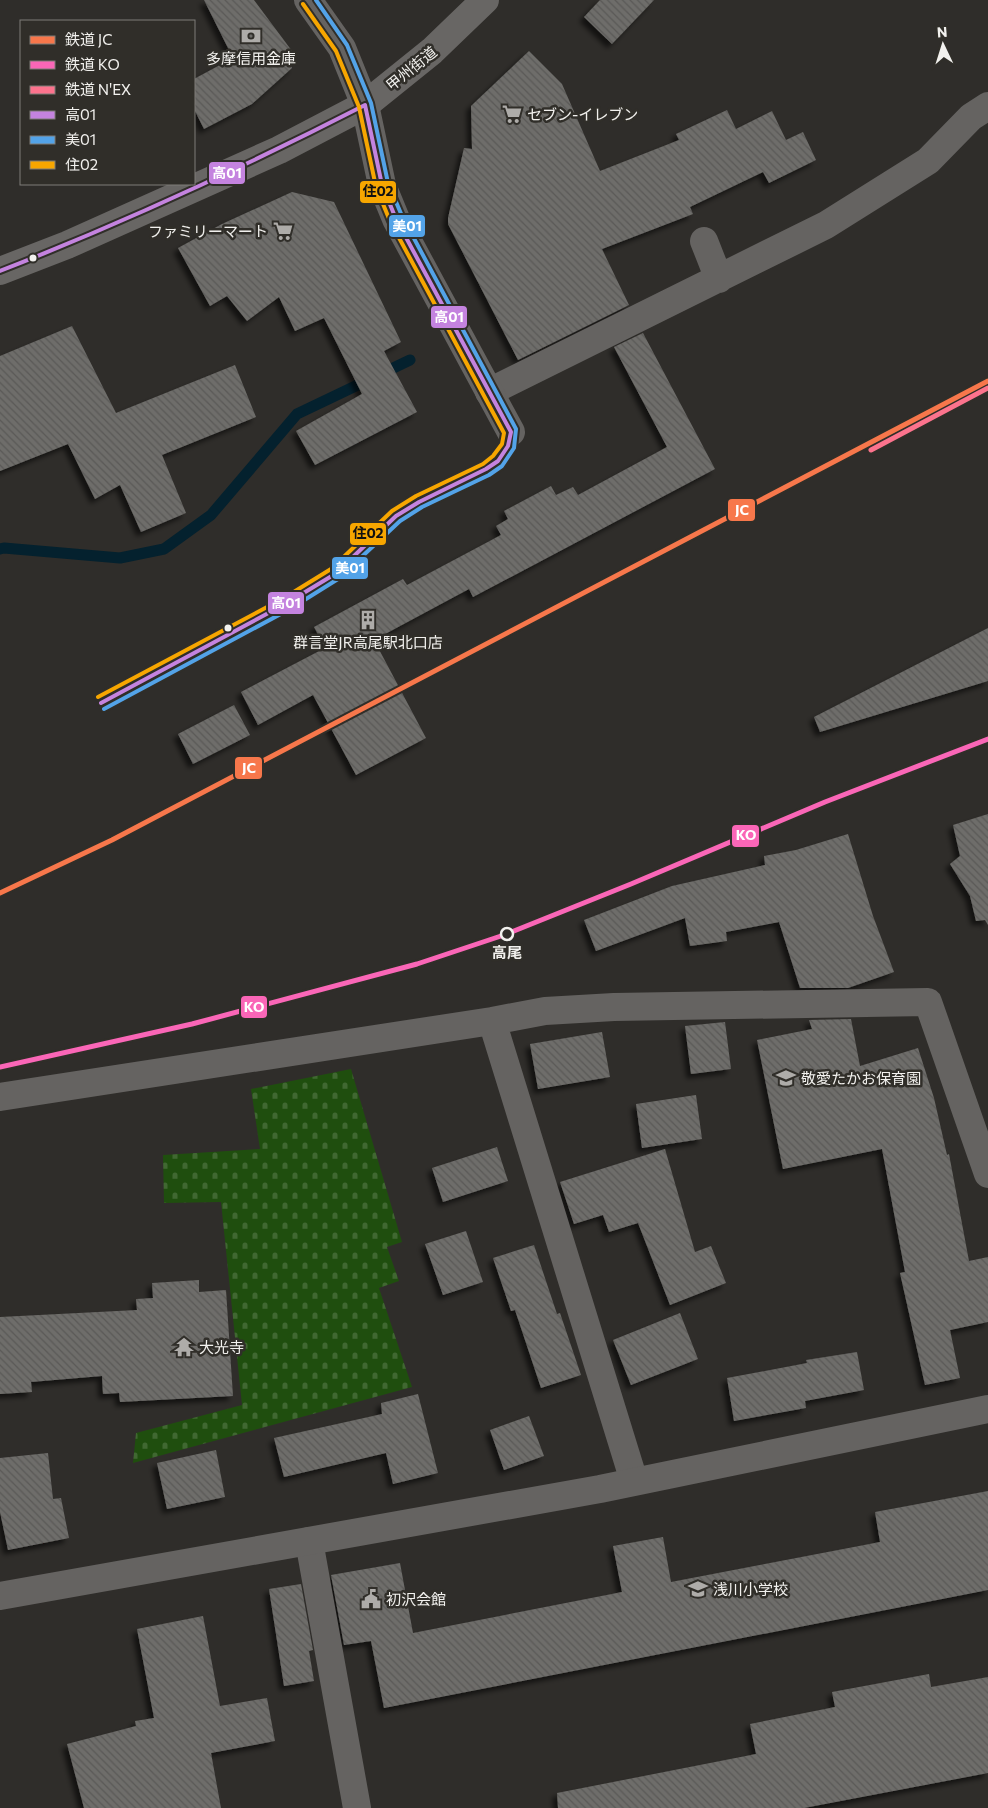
<svg xmlns="http://www.w3.org/2000/svg" width="988" height="1808" viewBox="0 0 988 1808" font-family="Commissioner,'Noto Sans JP',sans-serif">
  <style>
    .cemetery { fill: url(#cemetery-stones) }
    .lines { fill: none; stroke-linecap: round; stroke-linejoin: round }
    .stream { stroke: #04212e; stroke-width: 11 }
    .building { fill: url(#building-back-hatch); filter: url(#shadow) }
    .minor { stroke: #656361; stroke-width: 28 }
    .tertiary { stroke: #656361; stroke-width: 28 }
    .trunk { stroke: #686664; stroke-width: 28 }
    .bus-1-casing { stroke: #302e29; stroke-width: 8 }
    .bus-2-casing { stroke: #302e29; stroke-width: 8 }
    .bus-3-casing { stroke: #302e29; stroke-width: 8 }
    .bus-1 { stroke: #c483df; stroke-width: 4 }
    .bus-2 { stroke: #53a3e8; stroke-width: 4 }
    .bus-3 { stroke: #f7a600; stroke-width: 4 }
    .rail-1-casing { stroke: #302e29; stroke-width: 9 }
    .rail-2-casing { stroke: #302e29; stroke-width: 9 }
    .rail-3-casing { stroke: #302e29; stroke-width: 9 }
    .rail-1 { stroke: #f7774b; stroke-width: 5 }
    .rail-2 { stroke: #fa66b7; stroke-width: 5 }
    .rail-3 { stroke: #fc738d; stroke-width: 5 }
    .bus-dot { fill: #f2f1ee; stroke: #302e29; stroke-width: 2 }
    .stop-dot { fill: #302e29; stroke: #f2f1ee; stroke-width: 2.5 }
    .labels { text-anchor: middle; dominant-baseline: central; stroke-width: 5; stroke-linejoin: round; paint-order: stroke }
    .poi-label { font-size: 15px; fill: #f2f1ee; stroke: #302e29; text-anchor: start }
    .street-label { font-size: 15px; fill: #f2f1ee; stroke: #302e29 }
    .stop-label { font-size: 15px; font-weight: bold; fill: #f2f1ee; stroke: #302e29 }
    .line-badge { stroke: #302e29; stroke-width: 2 }
    .badge-label { font-size: 14px; text-anchor: middle; font-weight: bold; fill: #fff }
    .pale-badge-label { font-size: 14px; text-anchor: middle; font-weight: bold; fill: #111 }
  </style>
  <defs>
    <pattern id="cemetery-stones" width="16" height="16" patternUnits="userSpaceOnUse" patternTransform="scale(1.25)"><rect width="16" height="16" fill="#1f4e0e"/><path d="M2 7V4a2 2 0 0 1 4 0v3zM10 15v-3a2 2 0 0 1 4 0v3z" fill="#406831"/></pattern>
    <pattern id="building-back-hatch" width="6" height="6" patternUnits="userSpaceOnUse" patternTransform="scale(1.25)"><rect width="6" height="6" fill="#6e6d6a"/><path d="M-1 5l2 2M0 0l6 6M5-1l2 2" fill="none" stroke="#5a5957"/></pattern>
    <filter id="shadow"><feDropShadow dx="-4.5" dy="4.5" stdDeviation="2.5" flood-color="#0009"/></filter>
  </defs>
  <rect width="100%" height="100%" fill="#2f2d2a"/>
  <path class="cemetery" d="M351,1069L402,1242L387,1247L399,1281L379,1288L412,1387L133,1463L136,1433L242,1405L221,1202L164,1203L163,1155L260,1149L251,1089Z"/>
  <g class="lines">
    <path class="stream" d="M0,549L4,548L120,558L164,549L211,515L297,414L410,360"/>
  </g>
  <path class="building" d="M204,0H254L292,51V68L252,104L204,129L194,109V79L233,58Z
    M600,0H654L612,44L584,17Z
    M529,51L562,84L600,171L679,140L676,134L727,110L736,129L772,111L786,140L803,132L816,160L769,183L763,172L690,207L693,214L602,249L629,305L518,360L448,224V218L464,148L472,149L471,106Z
    M292,192L334,202L401,342L384,351L417,412L315,465L296,431L362,394L324,318L295,331L279,297L247,321L227,296L210,306L178,248L222,224Z
    M72,326L116,413L235,365L256,417L162,455L186,513L141,532L120,485L95,499L68,444L0,471V356Z
    M643,333L715,469L473,597L469,589L374,640L426,738L356,775L313,695L258,725L241,692L325,648L314,627L403,579L407,585L501,535L496,526L508,519L504,511L551,486L556,495L573,487L578,495L667,447L614,347Z
    M988,628V681L820,732L814,717Z
    M234,705L250,735L193,764L178,734Z
    M988,814V925L985,920L976,921L970,896L950,864L960,856L953,825Z
    M848,834L873,916L894,972L848,988H800L779,922L726,932L727,941L690,946L685,918L596,951L584,920L672,886L765,865L764,856L796,850Z
    M851,1019L860,1066L918,1048L934,1098L947,1155L949,1154L969,1261L988,1257V1322L950,1330L960,1378L925,1385L900,1273L905,1272L882,1149L783,1169L757,1040L812,1029L809,1020Z
    M725,1022L731,1069L691,1074L685,1026Z
    M602,1032L610,1077L538,1089L530,1044Z
    M696,1095L702,1139L642,1148L636,1104Z
    M497,1147L508,1181L443,1202L432,1168Z
    M665,1149L695,1252L711,1246L726,1283L670,1305L638,1223L609,1232L603,1215L574,1224L560,1182Z
    M466,1231L483,1282L443,1295L425,1244Z
    M534,1245L557,1314L560,1313L581,1375L541,1388L515,1310L511,1311L493,1258Z
    M199,1280V1292L226,1290L233,1396L120,1402L119,1393L103,1394L102,1376L31,1382L32,1392L0,1394V1317L137,1310L136,1299L153,1298L152,1283Z
    M680,1313L698,1359L631,1385L613,1340Z
    M857,1352L864,1390L805,1401L806,1408L734,1421L727,1378L807,1363L806,1360Z
    M418,1394L438,1473L393,1484L386,1453L284,1477L274,1438L382,1414L381,1403Z
    M529,1416L544,1456L504,1470L490,1430Z
    M216,1450L225,1497L167,1509L157,1463Z
    M48,1453L53,1499L61,1498L69,1538L8,1550L0,1512V1458Z
    M988,1491V1590L384,1708L371,1641L344,1645L331,1575L400,1563L413,1633L622,1592L613,1546L663,1537L671,1582L880,1542L875,1512Z
    M301,1584L313,1650L309,1651L314,1681L284,1686L269,1589Z
    M203,1616L220,1706L267,1698L275,1741L211,1753L221,1808H84L67,1744L136,1726L135,1721L154,1718L137,1629Z
    M929,1674L931,1687L988,1677V1773L804,1808H558L557,1793L756,1754L750,1724L835,1707L832,1692Z"/>
  <g class="lines">
    <path class="minor" d="M704,241L719,279
      M489,392L826,225L928,161L971,117L988,106
      M492,1021L634,1481
      M0,1097L492,1021L545,1011L614,1007L928,1002L988,1174
      M309,1541L357,1808"/>
    <path class="tertiary" d="M308,0L342,48L365,105L382,185L396,219L511,432
      M0,1596L600,1489L988,1409"/>
    <path class="trunk" d="M0,271L67,245L279,150L365,105L432,51L485,0"/>
    <defs>
      <path id="bus-1" d="M0,271C125,222 246,166 365,105L382,185L396,219L511,432L508,446L498,461L486,469L419,502L396,516L335,574L287,603L101,703"/>
      <path id="bus-2" d="M104,709L290,609L338,579L400,521L422,507L489,475L502,466L514,448L516,429L402,216L388,183L371,103L347,45L316,0"/>
      <path id="bus-3" d="M98,697L284,598L331,569L392,511L416,496L483,464L493,456L502,444L504,433L390,221L376,187L359,107L336,51L303,4"/>
    </defs>
    <use href="#bus-1" class="bus-1-casing"/>
    <use href="#bus-2" class="bus-2-casing"/>
    <use href="#bus-3" class="bus-3-casing"/>
    <use href="#bus-1" class="bus-1"/>
    <use href="#bus-2" class="bus-2"/>
    <use href="#bus-3" class="bus-3"/>
    <defs>
      <path id="rail-1" d="M0,893L112,840L988,381"/>
      <path id="rail-2" d="M0,1067L192,1024L417,964L504,935L631,884L825,802L988,739"/>
      <path id="rail-3" d="M871,450L988,388"/>
    </defs>
    <use href="#rail-1" class="rail-1-casing"/>
    <use href="#rail-2" class="rail-2-casing"/>
    <use href="#rail-3" class="rail-3-casing"/>
    <use href="#rail-1" class="rail-1"/>
    <use href="#rail-2" class="rail-2"/>
    <use href="#rail-3" class="rail-3"/>
  </g>
  <defs>
    <symbol id="bank-bare" viewBox="-9 -9 18 18"><path d="M-6-4H6V4H-6ZM0-2.3a2.3 2.3 0 1 0 0 4.6a2.3 2.3 0 1 0 0-4.6Z" fill="#aeaca9" stroke="#302e29" stroke-width="2.5" paint-order="stroke"/></symbol>
    <symbol id="supermarket-bare" viewBox="-9 -9 18 18"><path d="M-6-5.5h2.5l.6 2H6L4.5 2H-2.5L-4.4-4H-6ZM-1.5 3.2a1.3 1.3 0 1 0 .1 0ZM3 3.2a1.3 1.3 0 1 0 .1 0Z" fill="#aeaca9" stroke="#302e29" stroke-width="2.5" paint-order="stroke"/></symbol>
    <symbol id="building-bare" viewBox="-9 -9 18 18"><path d="M-4-6H4V6H1V3H-1V6H-4ZM-2.5-4.3h1.7v1.8h-1.7ZM.8-4.3h1.7v1.8H.8ZM-2.5-1h1.7V.8h-1.7ZM.8-1h1.7V.8H.8Z" fill="#aeaca9" stroke="#302e29" stroke-width="2.5" paint-order="stroke"/></symbol>
    <symbol id="school-bare" viewBox="-9 -9 18 18"><path d="M0-5L7-2L0 1L-7-2ZM-4 1L0 2.5L4 1V4Q0 6-4 4Z" fill="#aeaca9" stroke="#302e29" stroke-width="2.5" paint-order="stroke"/></symbol>
    <symbol id="temple-bare" viewBox="-9 -9 18 18"><path d="M0-6L5-2H3V0L6.5 2.5H4V6H1.5V3h-3V6H-4V2.5H-6.5L-3 0V-2H-5Z" fill="#aeaca9" stroke="#302e29" stroke-width="2.5" paint-order="stroke"/></symbol>
    <symbol id="civic-bare" viewBox="-9 -9 18 18"><path d="M-.6-6.5H3V-4.5H.6V-3L4-1V1h2V6H-6V1h2V-1L-.6-3ZM-1.2 2.5V6h2.4V2.5Z" fill="#aeaca9" stroke="#302e29" stroke-width="2.5" paint-order="stroke"/></symbol>
  </defs>
  <g fill-rule="evenodd">
    <use href="#bank-bare" x="237" y="22" width="28" height="28"/>
    <use href="#supermarket-bare" x="498" y="100" width="28" height="28"/>
    <use href="#supermarket-bare" x="269" y="217" width="28" height="28"/>
    <use href="#building-bare" x="354" y="606" width="28" height="28"/>
    <use href="#school-bare" x="772" y="1064" width="28" height="28"/>
    <use href="#temple-bare" x="170" y="1333" width="28" height="28"/>
    <use href="#school-bare" x="684" y="1575" width="28" height="28"/>
    <use href="#civic-bare" x="357" y="1585" width="28" height="28"/>
  </g>
  <g class="bus-dot">
    <circle cx="33" cy="258" r="4.5"/>
    <circle cx="228" cy="628" r="4.5"/>
  </g>
  <circle class="stop-dot" cx="507" cy="934" r="6"/>
  <g class="labels">
    <g class="poi-label">
      <text x="251" y="58" text-anchor="middle">多摩信用金庫</text>
      <text x="527" y="114">セブン-イレブン</text>
      <text x="268" y="231" text-anchor="end">ファミリーマート</text>
      <text x="368" y="642" text-anchor="middle">群言堂JR高尾駅北口店</text>
      <text x="801" y="1078">敬愛たかお保育園</text>
      <text x="199" y="1347">大光寺</text>
      <text x="713" y="1589">浅川小学校</text>
      <text x="386" y="1599">初沢会館</text>
    </g>
    <g class="street-label">
      <text transform="translate(411 68) rotate(-39)">甲州街道</text>
    </g>
    <g class="stop-label">
      <text x="507" y="952">高尾</text>
    </g>
  </g>
  <g class="line-badge">
    <rect x="208" y="161" width="38" height="24" rx="5" fill="#c483df"/>
    <rect x="359" y="180" width="38" height="24" rx="5" fill="#f7a600"/>
    <rect x="388" y="214" width="38" height="24" rx="5" fill="#53a3e8"/>
    <rect x="430" y="305" width="38" height="24" rx="5" fill="#c483df"/>
    <rect x="727" y="498" width="29" height="24" rx="5" fill="#f7774b"/>
    <rect x="349" y="522" width="38" height="24" rx="5" fill="#f7a600"/>
    <rect x="331" y="556" width="38" height="24" rx="5" fill="#53a3e8"/>
    <rect x="267" y="591" width="38" height="24" rx="5" fill="#c483df"/>
    <rect x="234" y="756" width="29" height="24" rx="5" fill="#f7774b"/>
    <rect x="731" y="824" width="29" height="24" rx="5" fill="#fa66b7"/>
    <rect x="240" y="995" width="28" height="24" rx="5" fill="#fa66b7"/>
  </g>
  <g class="badge-label">
    <text x="227" y="178">高01</text>
    <text x="407" y="231">美01</text>
    <text x="449" y="322">高01</text>
    <text x="742" y="515">JC</text>
    <text x="350" y="573">美01</text>
    <text x="286" y="608">高01</text>
    <text x="249" y="773">JC</text>
    <text x="746" y="840">KO</text>
    <text x="254" y="1012">KO</text>
  </g>
  <g class="pale-badge-label">
    <text x="378" y="196">住02</text>
    <text x="368" y="538">住02</text>
  </g>
  <rect x="20" y="20" width="175" height="165" fill="#302e29" stroke="#7e7c78"/>
  <rect x="30" y="36" width="25" height="8" fill="#f7774b" stroke="#7e7c78"/>
  <text x="65" y="45" font-size="15" fill="#f2f1ee">鉄道 JC</text>
  <rect x="30" y="61" width="25" height="8" fill="#fa66b7" stroke="#7e7c78"/>
  <text x="65" y="70" font-size="15" fill="#f2f1ee">鉄道 KO</text>
  <rect x="30" y="86" width="25" height="8" fill="#fc738d" stroke="#7e7c78"/>
  <text x="65" y="95" font-size="15" fill="#f2f1ee">鉄道 N'EX</text>
  <rect x="30" y="111" width="25" height="8" fill="#c483df" stroke="#7e7c78"/>
  <text x="65" y="120" font-size="15" fill="#f2f1ee">高01</text>
  <rect x="30" y="136" width="25" height="8" fill="#53a3e8" stroke="#7e7c78"/>
  <text x="65" y="145" font-size="15" fill="#f2f1ee">美01</text>
  <rect x="30" y="161" width="25" height="8" fill="#f7a600" stroke="#7e7c78"/>
  <text x="65" y="170" font-size="15" fill="#f2f1ee">住02</text>
  <g transform="translate(943 45) rotate(356)" stroke="#302e29" stroke-width="4" paint-order="stroke">
  <path d="M0-4L9 19L0 12L-9 19Z" fill="#f2f1ee"/>
  <text y="-8" font-size="14" font-weight="bold" text-anchor="middle" fill="#f2f1ee">N</text>
  </g>
</svg>
